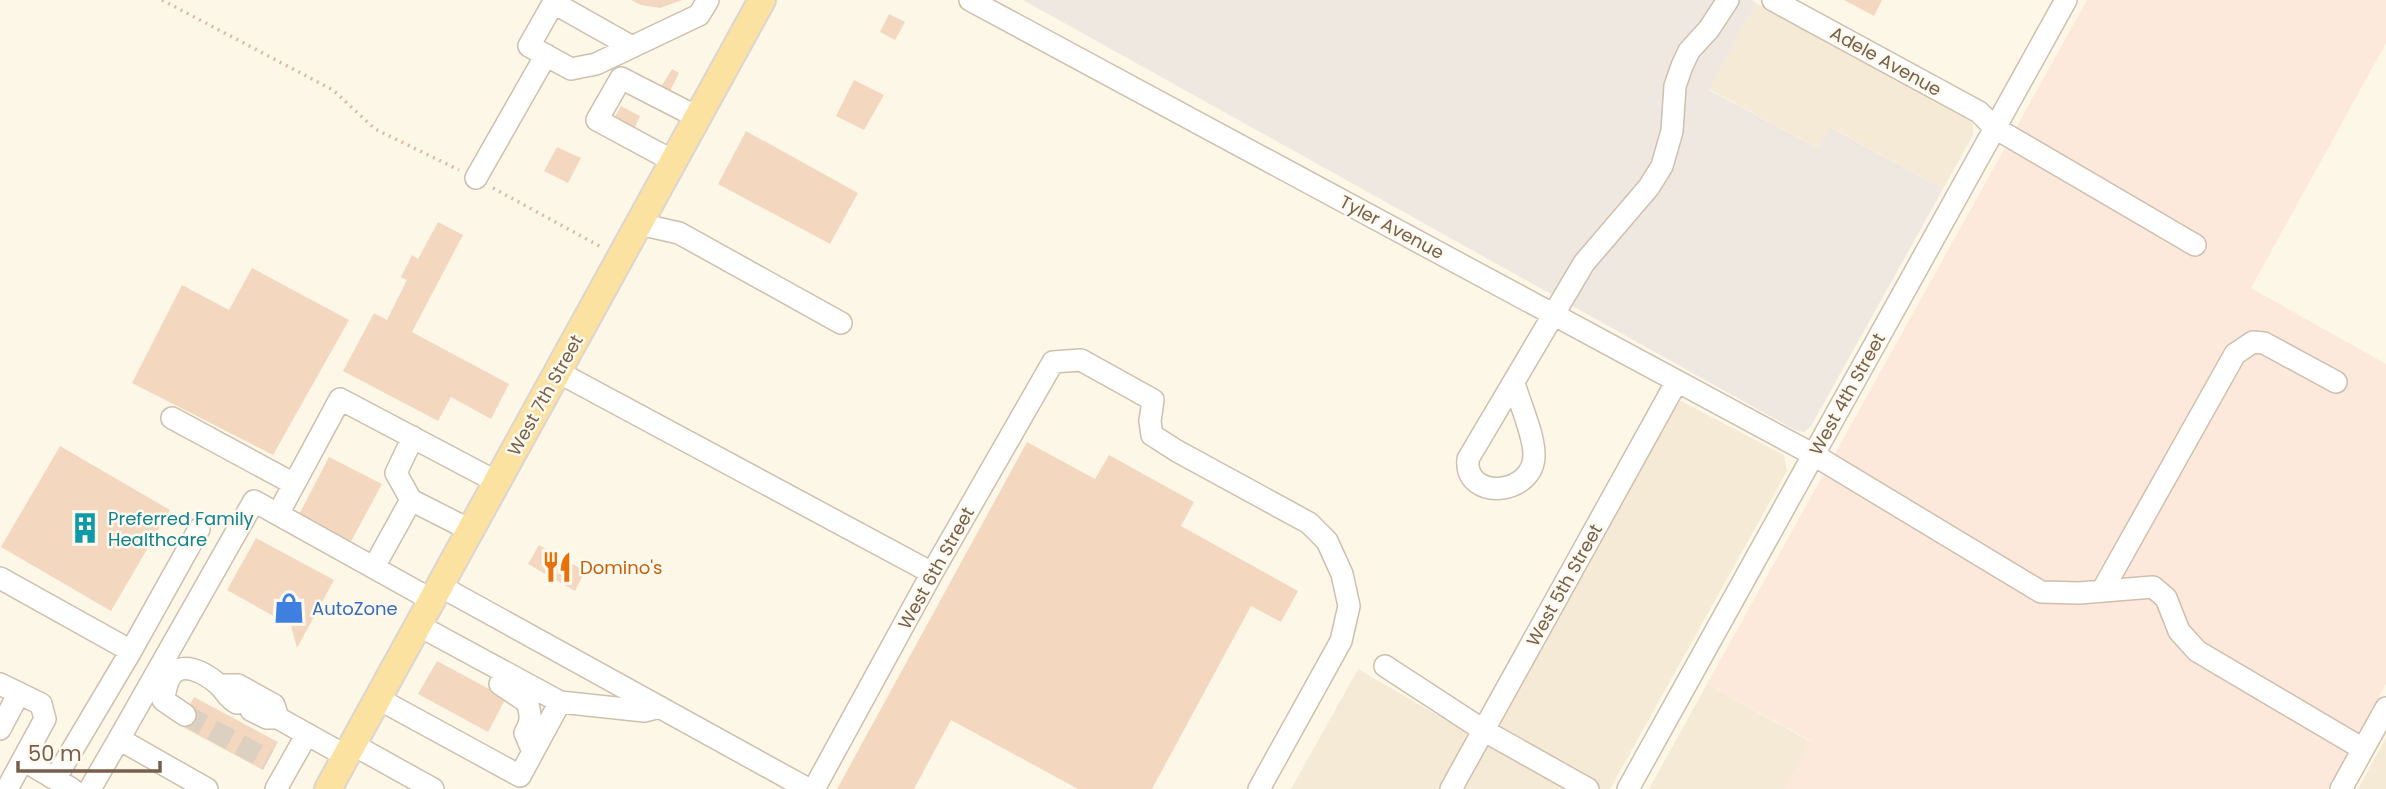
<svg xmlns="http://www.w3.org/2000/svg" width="2386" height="789" viewBox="0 0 2386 789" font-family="Poppins,sans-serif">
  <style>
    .residential { fill: #f5ead6 }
    .commercial { fill: #fde9dc }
    .industrial { fill: #eee8e1 }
    .building { fill: #f3d8bf }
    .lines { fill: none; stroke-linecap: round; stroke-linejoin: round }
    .minor-tunnel { stroke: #dcd1c1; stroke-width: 21; stroke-dasharray: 21 10; stroke-linecap: butt }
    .minor-casing { stroke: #cfbfad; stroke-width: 24 }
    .major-casing { stroke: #dcd5d0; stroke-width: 30 }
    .path { stroke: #d9bca1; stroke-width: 3.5; stroke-dasharray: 2 5; stroke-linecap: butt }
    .minor { stroke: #fff; stroke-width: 21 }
    .major { stroke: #fce2a0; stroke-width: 26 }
    .labels { text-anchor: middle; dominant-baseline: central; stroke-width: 5; stroke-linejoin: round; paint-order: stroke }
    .street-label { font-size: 18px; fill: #785f4b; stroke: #fffaef }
    .culture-label { font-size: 18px; fill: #0d838f; stroke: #fffaef; text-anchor: start }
    .food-label { font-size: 18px; fill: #c56008; stroke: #fffaef; text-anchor: start }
    .shop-label { font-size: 18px; fill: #366cbe; stroke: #fffaef; text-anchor: start }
  </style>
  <rect width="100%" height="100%" fill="#fdf7e8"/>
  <path class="residential" d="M1756,3L1969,120L1973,124V135L1943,189L1831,127L1818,148L1709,89Z
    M1681,401L1784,455L1787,471L1610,789H1291L1358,669L1482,741L1675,405Z
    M1707,684L1811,742L1785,789H1649Z
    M2386,738V789H2358Z"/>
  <path class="commercial" d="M2087,0H2386V43L2251,288L2386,364V684L2328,789H1785L1811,741L1707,684Z"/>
  <path class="industrial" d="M1023,0H1752L1756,3L1709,90L1818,148L1830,127L1943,189L1811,426L1804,432L1795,430Z"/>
  <path class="building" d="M631,0H682L660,8L641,5Z
    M1844,0H1882L1874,16Z
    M889,14L905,22L895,40L880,32Z
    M672,69L679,73L670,91L661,87Z
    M854,80L884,95L864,130L836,116Z
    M621,106L640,116L634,129L613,120Z
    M746,131L858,193L830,244L718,184Z
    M557,147L581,158L568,183L544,171Z
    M438,222L463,235L412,332L509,384L491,419L451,397L438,421L343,371L374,313L387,320L407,280L401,277L412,255L418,259Z
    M252,268L349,320L273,455L132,383L182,285L229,310Z
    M1027,442L1095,479L1109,455L1194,502L1181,526L1298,591L1281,622L1251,606L1152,789H1078L951,720L914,789H837Z
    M60,446L170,510L111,611L1,547Z
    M329,457L382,484L347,549L295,522Z
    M256,538L334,580L297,648L291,626L227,590Z
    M539,545L585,571L575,591L528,564Z
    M437,661L506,698L488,732L418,694Z
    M194,697L278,742L263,770L179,725Z"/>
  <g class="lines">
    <path class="minor-tunnel" d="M185,715L268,760"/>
    <defs>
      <path id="minor" d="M555,0L529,46L571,69L596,64L699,15L708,0
        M970,0L1814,455L2041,592L2079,593L2153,587L2166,598L2179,631L2197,651L2363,749
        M1773,0L1979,112L1995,128L2195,245
        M554,3L632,47
        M673,161L597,120L621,78L697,117
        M476,178L546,55
        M639,224L679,233L841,323
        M558,372L932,573
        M1514,383C1520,404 1533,432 1534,453C1536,496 1464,502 1468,459L1584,263L1649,187L1662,166L1672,131L1675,86L1682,66L1689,51L1709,29L1728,0
        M172,418L294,484
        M411,500L396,473L413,437
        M278,514L340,399L497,482
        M374,567L411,500L470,530
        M0,578L131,651
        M440,586L808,789
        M2102,591L2235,354L2253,342L2264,343L2336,382
        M418,625L560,702L644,711L660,707
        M1385,666L1483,730L1588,789
        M0,684L41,704L45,719L7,789
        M500,684L527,702C531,714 532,721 525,733L533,752
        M220,685H238L274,705L278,718L346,756
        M377,698L520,776L560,702
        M251,710L267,718H278
        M185,715L163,700C165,694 166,685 169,679C180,658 205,673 218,684C226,691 227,698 237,703
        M0,729L19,693
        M119,739L254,501L432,600
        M352,744L433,789
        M23,760L72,789
        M55,779L131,651L199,529
        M90,789L119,739L207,789
        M276,789L307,734
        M814,789L932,573L1053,362L1081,360L1153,400L1150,421L1152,435L1177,451L1309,523L1327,541L1342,574L1349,606L1341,641L1259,789
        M1451,789L1677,381
        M1628,789L2066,0
        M2341,789L2386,708"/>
      <path id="major" d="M328,789L762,0"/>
    </defs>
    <use href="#minor" class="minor-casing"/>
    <use href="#major" class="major-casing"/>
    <path class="path" d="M162,0L333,90L375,129L459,170
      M493,188L603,248"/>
    <use href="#minor" class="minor"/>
    <use href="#major" class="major"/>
  </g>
  <defs>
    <symbol id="building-bare" viewBox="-9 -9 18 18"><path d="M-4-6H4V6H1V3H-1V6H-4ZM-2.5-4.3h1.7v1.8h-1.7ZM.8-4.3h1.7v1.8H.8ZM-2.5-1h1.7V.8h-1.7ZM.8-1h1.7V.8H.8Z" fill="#0f9aa8" stroke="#fffaef" stroke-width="2.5" paint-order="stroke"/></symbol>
    <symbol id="restaurant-bare" viewBox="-9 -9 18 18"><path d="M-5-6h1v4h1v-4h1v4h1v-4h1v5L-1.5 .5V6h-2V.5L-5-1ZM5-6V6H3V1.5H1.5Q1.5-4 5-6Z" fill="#e8710a" stroke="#fffaef" stroke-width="2.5" paint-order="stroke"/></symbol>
    <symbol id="shop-bare" viewBox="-9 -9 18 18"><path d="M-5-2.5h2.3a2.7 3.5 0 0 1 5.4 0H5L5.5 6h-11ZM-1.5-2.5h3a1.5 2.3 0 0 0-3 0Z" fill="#3f7fe0" stroke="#fffaef" stroke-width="2.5" paint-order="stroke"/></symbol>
  </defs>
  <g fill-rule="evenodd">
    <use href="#building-bare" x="63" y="506" width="44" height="44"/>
    <use href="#restaurant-bare" x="535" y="545" width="44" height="44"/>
    <use href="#shop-bare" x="267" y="586" width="44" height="44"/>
  </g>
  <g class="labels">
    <g class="street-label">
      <text transform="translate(1886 61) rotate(29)">Adele Avenue</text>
      <text transform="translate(1392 227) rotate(28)">Tyler Avenue</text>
      <text transform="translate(1847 394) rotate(-61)">West 4th Street</text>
      <text transform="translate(545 395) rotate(-61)">West 7th Street</text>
      <text transform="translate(936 568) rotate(-61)">West 6th Street</text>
      <text transform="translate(1564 585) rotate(-61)">West 5th Street</text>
    </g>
    <g class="culture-label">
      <text x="108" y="518">Preferred Family<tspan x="108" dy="21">Healthcare</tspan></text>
    </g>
    <g class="food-label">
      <text x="580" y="567">Domino's</text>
    </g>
    <g class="shop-label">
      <text x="312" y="608">AutoZone</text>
    </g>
  </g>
  <path d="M18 761v10h142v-10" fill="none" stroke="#785f4b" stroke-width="3.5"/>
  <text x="28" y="761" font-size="21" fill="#785f4b" stroke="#fffaef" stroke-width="5" paint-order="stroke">50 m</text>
</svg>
